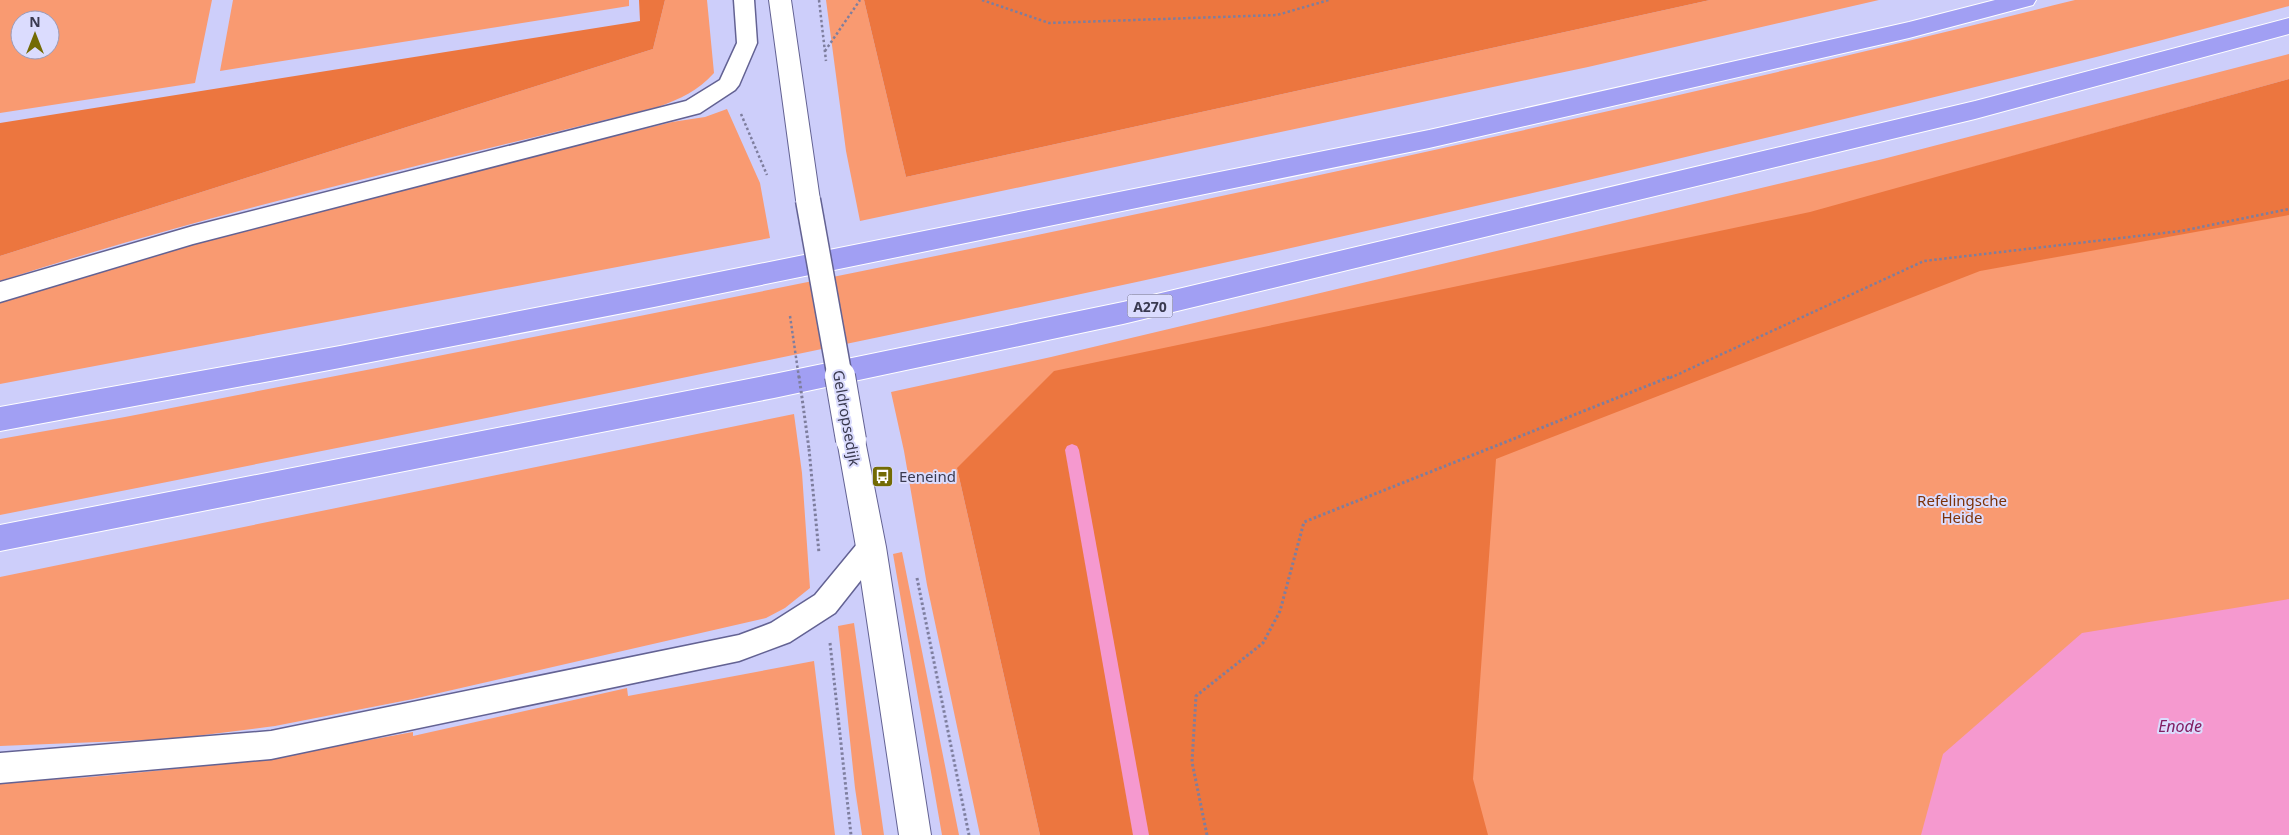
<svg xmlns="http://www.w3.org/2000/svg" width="2289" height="835" viewBox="0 0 2289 835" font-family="'Noto Sans',sans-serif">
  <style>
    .green { fill: #f99a71; fill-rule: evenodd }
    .forest { fill: #ec763f }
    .water { fill: #f599cf }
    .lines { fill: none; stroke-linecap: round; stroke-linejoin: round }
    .stream { fill: #f599cf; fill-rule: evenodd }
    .service-casing { stroke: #636293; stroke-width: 3 }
    .tertiary-casing { stroke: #636293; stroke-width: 2 }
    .motorway-casing { stroke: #fff; stroke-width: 2 }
    .path-far1 { stroke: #7e7e9e; stroke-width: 2.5; stroke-dasharray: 2.5 2.5; stroke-linecap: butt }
    .path { stroke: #7e7e9e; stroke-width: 3; stroke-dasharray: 2.5 2.5; stroke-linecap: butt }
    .service { fill: #fff; fill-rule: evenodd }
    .tertiary { fill: #fff; fill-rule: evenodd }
    .motorway { fill: #a19ff3; fill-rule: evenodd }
    .tertiary-bridge-far1-casing { stroke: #636293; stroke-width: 27; stroke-linecap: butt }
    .tertiary-bridge-casing { stroke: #636293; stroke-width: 32; stroke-linecap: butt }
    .path-bridge-far1 { stroke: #7e7e9e; stroke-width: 2.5; stroke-dasharray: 2.5 2.5; stroke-linecap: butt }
    .path-bridge { stroke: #7e7e9e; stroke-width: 3; stroke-dasharray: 2.5 2.5; stroke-linecap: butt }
    .tertiary-bridge-far1 { stroke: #fff; stroke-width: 24 }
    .tertiary-bridge { stroke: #fff; stroke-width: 30 }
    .labels { text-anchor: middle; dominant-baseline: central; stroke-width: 4; stroke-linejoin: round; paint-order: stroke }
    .shield { fill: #dbdcfe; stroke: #6a6b84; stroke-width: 1 }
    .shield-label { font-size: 14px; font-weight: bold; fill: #3a3a50 }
    .street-label { font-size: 15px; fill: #3a3a50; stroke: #dbdcfe }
    .poi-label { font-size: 15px; fill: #3a3a50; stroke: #dbdcfe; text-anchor: start }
    .park-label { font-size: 15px; fill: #7c3209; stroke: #dbdcfe }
    .water-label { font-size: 16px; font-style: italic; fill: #821e62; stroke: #dbdcfe }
  </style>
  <rect width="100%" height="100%" fill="#cdcefa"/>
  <path class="green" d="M0,0H212L195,83L0,113ZM20,20H50V50H20Z
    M233,0H629V6L220,71Z
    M665,0H707L714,73C698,91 680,99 658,107C438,161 216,211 0,281V256L653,49Z
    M826,0H864L906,177L1710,0H1879L1588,67L860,221L846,151Z
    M2075,0H2289V6C2107,56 1924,100 1740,144C1164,283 582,400 0,515V439L125,417C778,290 1430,161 2075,0Z
    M2289,54V79L1956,172L2289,85V835H1181L957,468L1040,835H980L927,585L904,451L891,392L1051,357L1883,159Z
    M727,109L760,183L770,238L0,384V302L200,241L611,137L672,122L705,117Z
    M794,414L802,473L810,588L785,608L766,618L413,699L275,726L172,739L0,746V577Z
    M902,552L959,835H942L893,554Z
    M854,623L884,835H862L855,788L838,626Z
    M814,661L835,835H0V782C139,777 276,758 413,732V736L627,688L628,696Z"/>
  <path class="forest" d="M639,0H665L653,49L0,256V123L640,21Z
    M864,0H1710L906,177Z
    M2289,79V215L1980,271L1496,459L1473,779L1488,835H1040L957,468L1054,371L1810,212Z"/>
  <path class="water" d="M2289,599V835H1921L1943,754L2082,633Z"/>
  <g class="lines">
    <path class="stream" d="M1072,444L1077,446L1079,450L1149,835H1133L1065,450L1067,446Z"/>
    <defs>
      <path id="service" d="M734,0H754L757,43L739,85L735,90L700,113L193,244L0,302V282L193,226L686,101L720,80L737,43Z
        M871,535L880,538L884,547L880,556L835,613L790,642L739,661L271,759L0,783V753L271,731L739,635L771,623L815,595L862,538Z"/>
      <path id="tertiary" d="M769,0H791L820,200L817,207L808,210L799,207L796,200Z
        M851,428L861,431L865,440L886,547L931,835H899L856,547L837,440L841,431Z"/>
      <path id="motorway" d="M1995,0H2036L2033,5L1909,38L1429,148L654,307L340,368L0,431V407L340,346L654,285L1429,130L1909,22Z
        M2289,18V34L1975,119L1123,324L774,398L0,551V525L774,374L1123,302L1975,101Z"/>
    </defs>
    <use href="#service" class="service-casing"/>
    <use href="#tertiary" class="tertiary-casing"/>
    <use href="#motorway" class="motorway-casing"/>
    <path class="path-far1" d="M819,0L826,61
      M982,0L1049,23L1277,15L1329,0
      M825,51L860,0
      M741,114L767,175
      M1670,378L1924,261L2181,231L2289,209"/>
    <path class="path" d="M809,449L819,553
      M917,578L969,835
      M830,643L851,835
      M1207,835L1192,762L1196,696L1263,643L1280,611L1304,522L1672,376"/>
    <use href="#service" class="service"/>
    <use href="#tertiary" class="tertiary"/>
    <use href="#motorway" class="motorway"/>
    <defs>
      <path id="tertiary-bridge-far1" d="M808,200L840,378"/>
      <path id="tertiary-bridge" d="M840,376L851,440"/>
    </defs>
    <use href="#tertiary-bridge-far1" class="tertiary-bridge-far1-casing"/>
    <use href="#tertiary-bridge" class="tertiary-bridge-casing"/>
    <path class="path-bridge-far1" d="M790,316L799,378"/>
    <path class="path-bridge" d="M799,376L809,449"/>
    <use href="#tertiary-bridge-far1" class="tertiary-bridge-far1"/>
    <use href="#tertiary-bridge" class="tertiary-bridge"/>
  </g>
  <defs>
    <symbol id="bus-square" viewBox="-11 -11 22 22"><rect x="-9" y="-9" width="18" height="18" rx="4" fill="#736b04" stroke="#dbdcfe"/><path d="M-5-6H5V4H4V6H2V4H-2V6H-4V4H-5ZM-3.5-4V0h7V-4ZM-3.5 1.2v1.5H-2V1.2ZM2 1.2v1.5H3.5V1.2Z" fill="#fff"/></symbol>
  </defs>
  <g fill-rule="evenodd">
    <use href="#bus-square" x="870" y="464" width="25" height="25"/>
  </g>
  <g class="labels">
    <rect class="shield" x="1127.5" y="294.5" width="45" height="23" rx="4"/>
    <g class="shield-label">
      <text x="1150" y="306">A270</text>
    </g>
    <g class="street-label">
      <text transform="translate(847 418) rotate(80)">Geldropsedijk</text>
    </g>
    <g class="poi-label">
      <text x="899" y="476">Eeneind</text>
    </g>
    <g class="park-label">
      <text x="1962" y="500">Refelingsche<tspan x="1962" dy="17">Heide</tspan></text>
    </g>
    <g class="water-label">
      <text x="2180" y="726">Enode</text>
    </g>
  </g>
  <g transform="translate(35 35)"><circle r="24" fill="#dbdcfe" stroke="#9b9bb8"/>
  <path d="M0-4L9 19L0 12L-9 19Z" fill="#736b04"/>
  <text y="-8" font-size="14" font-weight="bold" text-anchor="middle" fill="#3a3a50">N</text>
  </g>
</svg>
